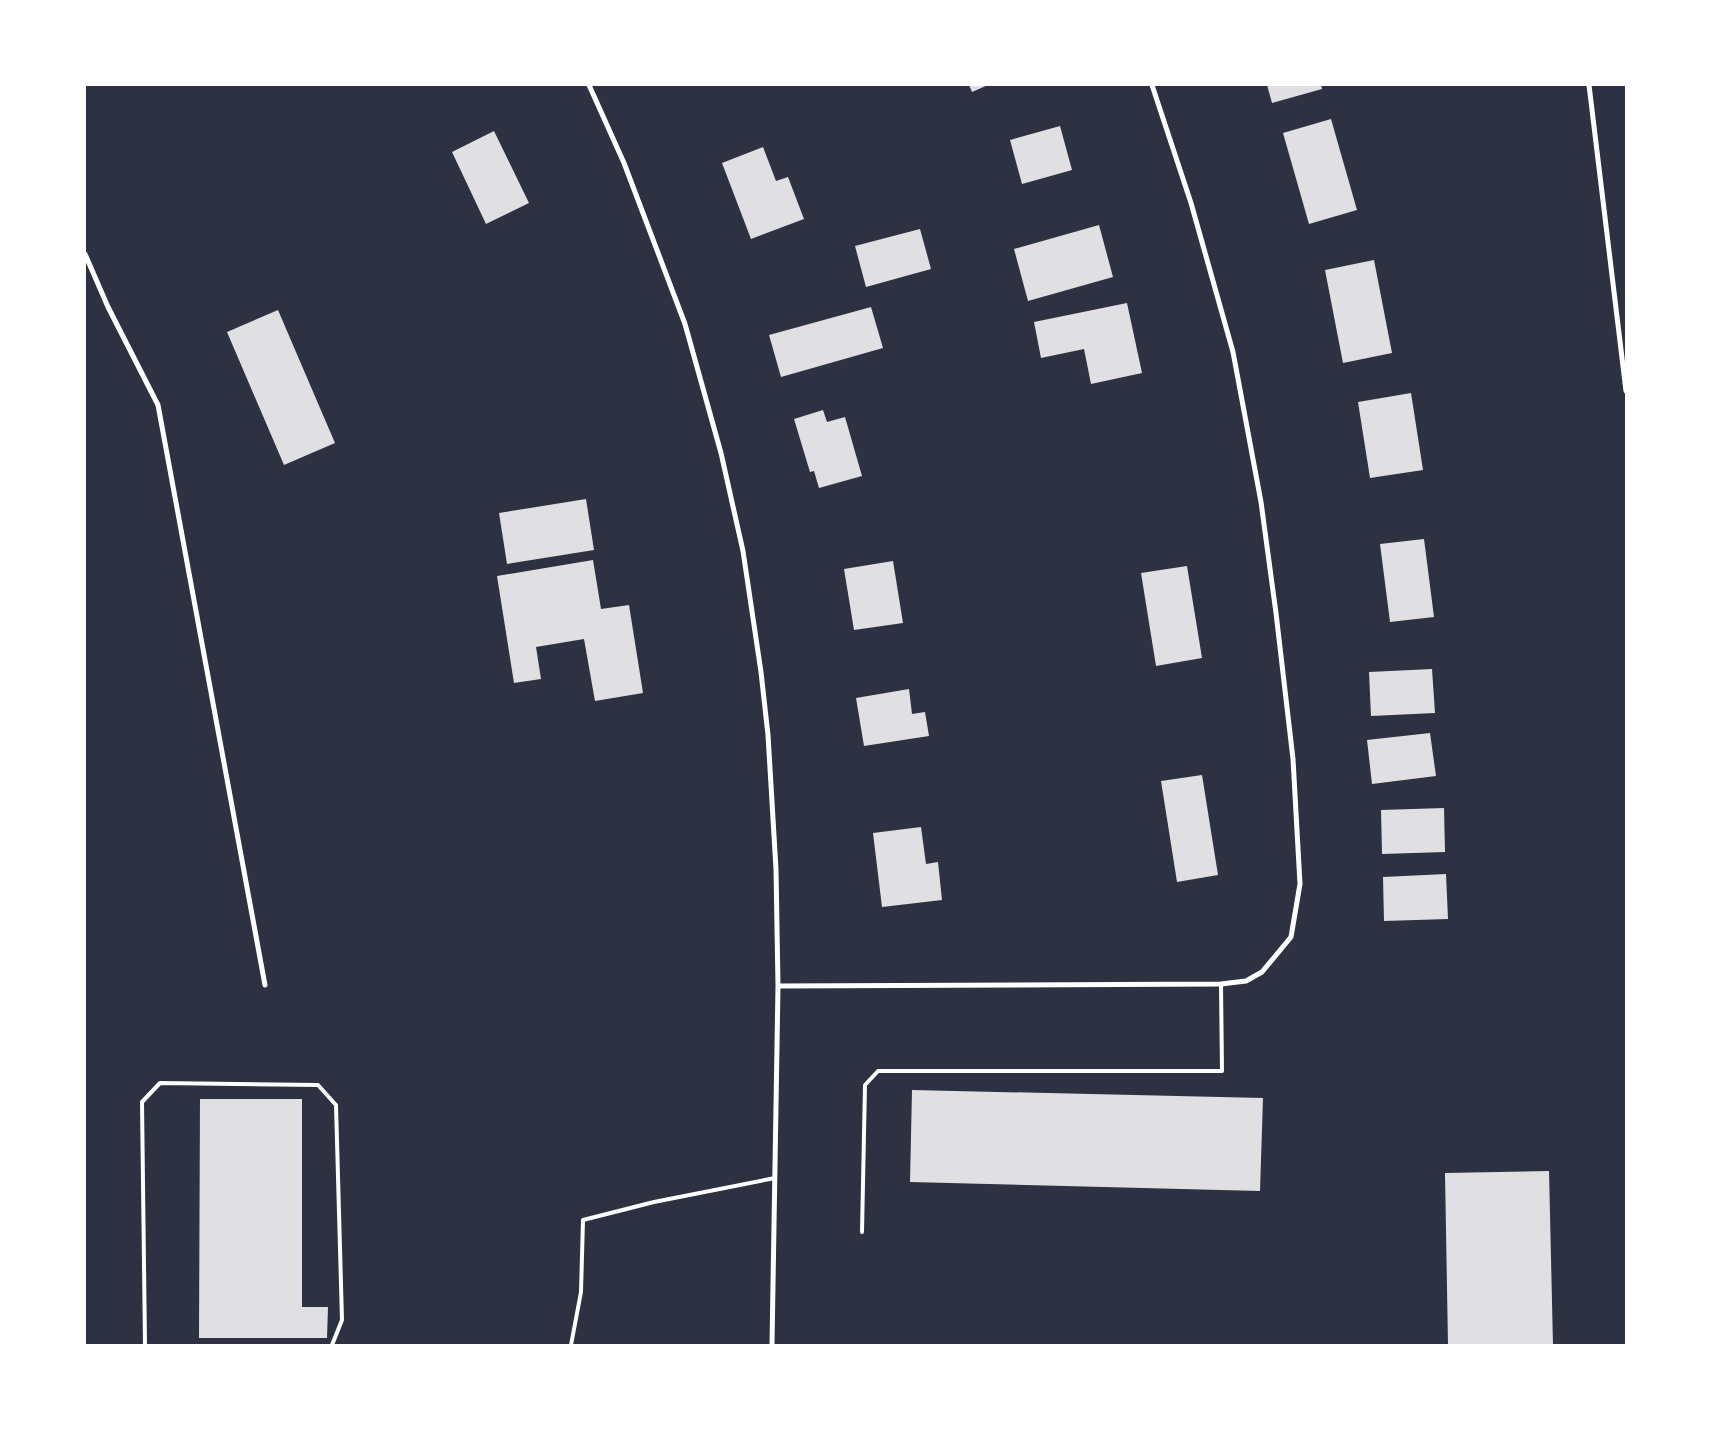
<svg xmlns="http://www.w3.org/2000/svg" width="1711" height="1430" viewBox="0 0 1711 1430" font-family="'DejaVu Sans',sans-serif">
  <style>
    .building { fill: #e0e0e3 }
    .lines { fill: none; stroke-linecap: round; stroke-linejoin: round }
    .service { stroke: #fff; stroke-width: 4 }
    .minor { stroke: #fff; stroke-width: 5 }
  </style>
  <rect width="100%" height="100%" fill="#2d3142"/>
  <path class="building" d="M969,85H988L972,92Z
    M1267,85H1321L1322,89L1272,103Z
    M1331,119L1357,210L1309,224L1283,133Z
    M1060,126L1072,170L1022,184L1010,140Z
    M494,131L529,203L486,224L452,152Z
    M763,147L776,181L788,177L804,219L751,239L722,163Z
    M1099,225L1113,277L1028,301L1014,249Z
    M920,229L931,269L866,287L855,246Z
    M1374,260L1392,353L1343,363L1325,270Z
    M1127,303L1142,373L1091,384L1084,349L1041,358L1034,322Z
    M871,307L883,348L781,377L769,335Z
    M278,310L335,443L284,465L227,332Z
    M1411,393L1423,470L1370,478L1358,402Z
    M823,410L827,422L845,417L862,476L819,488L814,471L810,472L794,419Z
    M586,499L594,550L507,564L499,513Z
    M1424,539L1434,617L1390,622L1380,544Z
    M593,560L601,609L629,605L643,693L595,701L584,639L536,647L541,679L514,683L497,576Z
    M893,561L903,623L854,630L844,569Z
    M1187,566L1202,658L1156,666L1141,573Z
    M1432,669L1435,713L1371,716L1369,672Z
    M909,689L912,714L925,712L929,736L864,746L856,698Z
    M1430,733L1436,776L1372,784L1367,740Z
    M1202,775L1218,875L1177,882L1161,781Z
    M1444,808L1445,852L1382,854L1381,810Z
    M921,827L926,864L938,862L942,900L882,907L873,833Z
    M1446,874L1448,919L1384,921L1383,877Z
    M912,1090L1263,1098L1260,1191L910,1182Z
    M200,1099H302V1307H328L327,1338H199Z
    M1549,1171L1553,1345H1448L1445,1173Z"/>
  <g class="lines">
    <path class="service" d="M862,1232L865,1085L878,1071H1222L1221,984
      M145,1345L142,1102L160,1083L318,1085L336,1105L342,1320L332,1345
      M571,1345L581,1292L583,1220L654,1202L775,1178"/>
    <path class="minor" d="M589,85L624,163L685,324L721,453L743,551L761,672L768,735L776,869L778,986L772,1345
      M1589,85L1626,391
      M85,254L108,307L158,405L265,985
      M778,986L1221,984L1246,981L1262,972L1291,937L1300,884L1293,759L1276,613L1261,502L1233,352L1191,203L1152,85"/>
  </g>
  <rect width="1711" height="1430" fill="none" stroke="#ffffff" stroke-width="172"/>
</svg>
